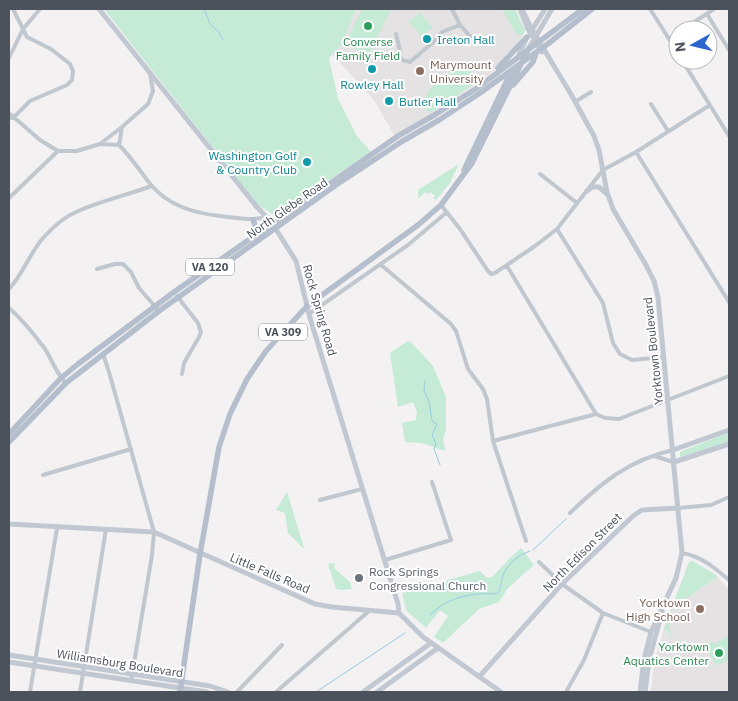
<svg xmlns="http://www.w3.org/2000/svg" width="738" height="701" viewBox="0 0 738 701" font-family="'IBM Plex Sans',sans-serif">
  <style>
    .education { fill: #e4e2e2 }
    .green { fill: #c5ebd7 }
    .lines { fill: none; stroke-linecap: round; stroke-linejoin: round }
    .stream { stroke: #97cce3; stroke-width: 1 }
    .street { stroke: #c1c7ce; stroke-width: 4 }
    .secondary { stroke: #c1c8d2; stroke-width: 5 }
    .primary { stroke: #b4becc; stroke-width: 5.5 }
    .leisure-dot { fill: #2e9e5b; stroke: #fff; stroke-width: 2 }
    .culture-dot { fill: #0f9aa8; stroke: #fff; stroke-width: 2 }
    .education-dot { fill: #8d6e63; stroke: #fff; stroke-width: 2 }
    .worship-dot { fill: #6b7280; stroke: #fff; stroke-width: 2 }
    .labels { text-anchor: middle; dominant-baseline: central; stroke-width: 4; stroke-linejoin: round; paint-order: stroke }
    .shield { fill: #fff; stroke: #81868d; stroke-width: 1 }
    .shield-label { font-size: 11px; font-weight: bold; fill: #4b525c }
    .culture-label { font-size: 12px; fill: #0d838f; stroke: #fff; text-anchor: start }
    .leisure-label { font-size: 12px; fill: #27864d; stroke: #fff }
    .education-label { font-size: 12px; fill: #785e54; stroke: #fff; text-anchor: start }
    .street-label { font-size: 12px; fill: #4b525c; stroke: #fff }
    .worship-label { font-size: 12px; fill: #5b616d; stroke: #fff; text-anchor: start }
  </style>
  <rect width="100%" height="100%" fill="#f3f1f1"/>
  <path class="education" d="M356,9H515L525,30L519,43L500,65L486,77L445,105L394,135L374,100L332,54L342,44Z
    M692,561L716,575L729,590V692H651L654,664L664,628L689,562Z"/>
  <path class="green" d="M104,9H356L342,44L329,58L338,99L357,136L371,152L275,216L258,205Z
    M362,9H391L369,55L345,44Z
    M502,9H515L525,30L523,35H517Z
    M420,13L432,26V28L421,36L410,23V20Z
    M462,63C468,66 475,77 476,83L430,113L429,111L427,112C417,90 447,75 462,63Z
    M459,164L450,183L436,200L433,198L435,196L430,192L428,194L425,192L418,199V190Z
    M408,341L411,342L433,366L446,397V429L443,439L445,451L422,443L405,442L402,423L416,420L417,412L413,402L398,407L390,353Z
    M729,432V442L680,457V452Z
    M287,492L304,548V549L288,533L285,513L276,510Z
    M521,548L534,565L508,588L499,602L479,609L443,643L434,637L448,616L440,610L426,628L406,610L402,593L480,571L487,578L492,577L508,560Z
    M692,561L716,575L717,579H714L674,607C669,617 669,629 672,639L669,633L664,628L689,562Z
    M335,563L334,568L350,582L352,589L343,590L336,589L328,564Z
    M729,635V659L717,666L705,647L711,642L715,644Z"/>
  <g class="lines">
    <path class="stream" d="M204,9L210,24L218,31L223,39
      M425,381L424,391L429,401L432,421L437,424L432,435L436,444L434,449L440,465
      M533,550L566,519
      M430,615C445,601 458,596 478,594C486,593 491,595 498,593C502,586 501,579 504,573C510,562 518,555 530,551
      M316,692L405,633"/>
    <path class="street" d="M452,9L460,25L470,36
      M650,9L678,53
      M707,14L729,50
      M682,30L714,9
      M396,34L400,51L398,54L402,60L410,62L438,38L442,32L460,25
      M669,39L678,33
      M9,58L23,29L40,9
      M682,60L729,136
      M575,102L591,92
      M651,104L668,131
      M9,113L40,140L58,151H77L100,144L119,145L122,127L148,104L153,91L150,74
      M9,118H13L30,101L67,85L72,80L73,71L70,64L51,49L27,37L13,9
      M100,144L122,127
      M119,145C131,157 140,171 151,185C169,206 194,213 220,216C237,218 250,221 267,217
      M636,152L729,302
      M540,174L577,203
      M9,198L58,151
      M441,205L460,229L488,271L491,274L495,273L535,246L557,229L603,170L636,152L710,105
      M557,229L603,303L613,343L620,354L632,360L664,357
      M380,264L451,324L456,331L468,369L483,389L487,399L493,441L526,541
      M507,266L596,414
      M97,269L115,264H123L131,272L139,288L159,311
      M9,289C24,273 29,254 43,238C52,228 64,217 76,212C100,201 127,195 152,186
      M177,296L198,323L201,332L199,337L184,363L182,374
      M9,308C23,320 34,334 45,349C52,360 56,373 66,383
      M309,314L408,245L447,212
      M103,354L109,372L154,532L152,555L131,681
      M493,441L596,414L605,418L619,419L729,376
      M654,456L673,462
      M43,475L131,449
      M320,500L362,489
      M678,508L711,505L729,497
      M570,513C601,483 629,460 673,450
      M682,553C701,556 715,568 729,580
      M385,560L451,540L432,482
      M539,562L562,584L603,613L651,632
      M30,692L57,528
      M80,692L106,529
      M237,692L282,645
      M276,692L369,611
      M566,692L584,660L603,613"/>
    <path class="secondary" d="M99,9L256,206L272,223L296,261L310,318L398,604L399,613
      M520,9L528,29L542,52
      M522,9L530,26L572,96L594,136L599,150L607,192L613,209L646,265L654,281L658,297L682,553L676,578L651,632L644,659L640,692
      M532,30L545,9
      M529,48L552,9
      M519,55L526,39
      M587,191L592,187H599L607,194
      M673,450L729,430
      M674,462L729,444
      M9,524L154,532L315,604L332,607L399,613L423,637L501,692
      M9,655L210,686L228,692
      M9,662L207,692
      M479,677L562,584L633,516L642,510L678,508
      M363,692L431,643
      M377,692L438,648
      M645,692L649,660L662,612"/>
    <path class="primary" d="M498,68L527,37
      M513,85L533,62L536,53
      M464,170L512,70
      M253,220L258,233
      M9,434L61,378L78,364L174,292L398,136L436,114L477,88L583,9
      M9,442L66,383L159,311L336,185L401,142L439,120L480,93L549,43L592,9
      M180,692L200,554L219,447L230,414L247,379L266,351L307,306L418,225L441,205L472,163L529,48"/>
  </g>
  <g class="leisure-dot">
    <circle cx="368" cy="26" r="5"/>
    <circle cx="719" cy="653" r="5"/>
  </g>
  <g class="culture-dot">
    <circle cx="427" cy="39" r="5"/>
    <circle cx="372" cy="69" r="5"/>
    <circle cx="389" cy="101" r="5"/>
    <circle cx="307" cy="162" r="5"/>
  </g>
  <g class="education-dot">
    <circle cx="420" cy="71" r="5"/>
    <circle cx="700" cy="609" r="5"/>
  </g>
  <circle class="worship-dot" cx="359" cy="578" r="5"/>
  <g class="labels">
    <g class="shield">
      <rect x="186" y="258.5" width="48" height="17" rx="4"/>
      <rect x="259" y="323.5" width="48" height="17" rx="4"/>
    </g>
    <g class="shield-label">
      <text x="210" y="267">VA 120</text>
      <text x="283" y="332">VA 309</text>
    </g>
    <g class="culture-label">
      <text x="437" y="39">Ireton Hall</text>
      <text x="372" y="84" text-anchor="middle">Rowley Hall</text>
      <text x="399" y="101">Butler Hall</text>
      <text x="297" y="155" text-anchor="end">Washington Golf<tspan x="297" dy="14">&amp; Country Club</tspan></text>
    </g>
    <g class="leisure-label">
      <text x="368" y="41">Converse<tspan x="368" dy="14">Family Field</tspan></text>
      <text x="709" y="646" text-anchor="end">Yorktown<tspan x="709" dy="14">Aquatics Center</tspan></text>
    </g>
    <g class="education-label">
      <text x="430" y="64">Marymount<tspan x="430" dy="14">University</tspan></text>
      <text x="690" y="602" text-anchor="end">Yorktown<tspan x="690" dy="14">High School</tspan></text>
    </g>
    <g class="street-label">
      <text transform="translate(287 208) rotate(-35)">North Glebe Road</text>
      <text transform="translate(320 310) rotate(74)">Rock Spring Road</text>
      <text transform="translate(653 351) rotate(-96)">Yorktown Boulevard</text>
      <text transform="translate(582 552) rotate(-45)">North Edison Street</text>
      <text transform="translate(270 573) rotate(23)">Little Falls Road</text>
      <text transform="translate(120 663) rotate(9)">Williamsburg Boulevard</text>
    </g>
    <g class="worship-label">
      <text x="369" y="571">Rock Springs<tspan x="369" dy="14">Congressional Church</tspan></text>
    </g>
  </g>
  <rect width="738" height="701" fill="none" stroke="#4b525c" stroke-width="20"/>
  <g transform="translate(693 45) rotate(262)"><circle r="24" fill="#ffffff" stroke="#b7babe"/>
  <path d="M0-4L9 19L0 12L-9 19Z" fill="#2e66d0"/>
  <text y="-8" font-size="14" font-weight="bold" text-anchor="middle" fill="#4b525c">N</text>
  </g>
</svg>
